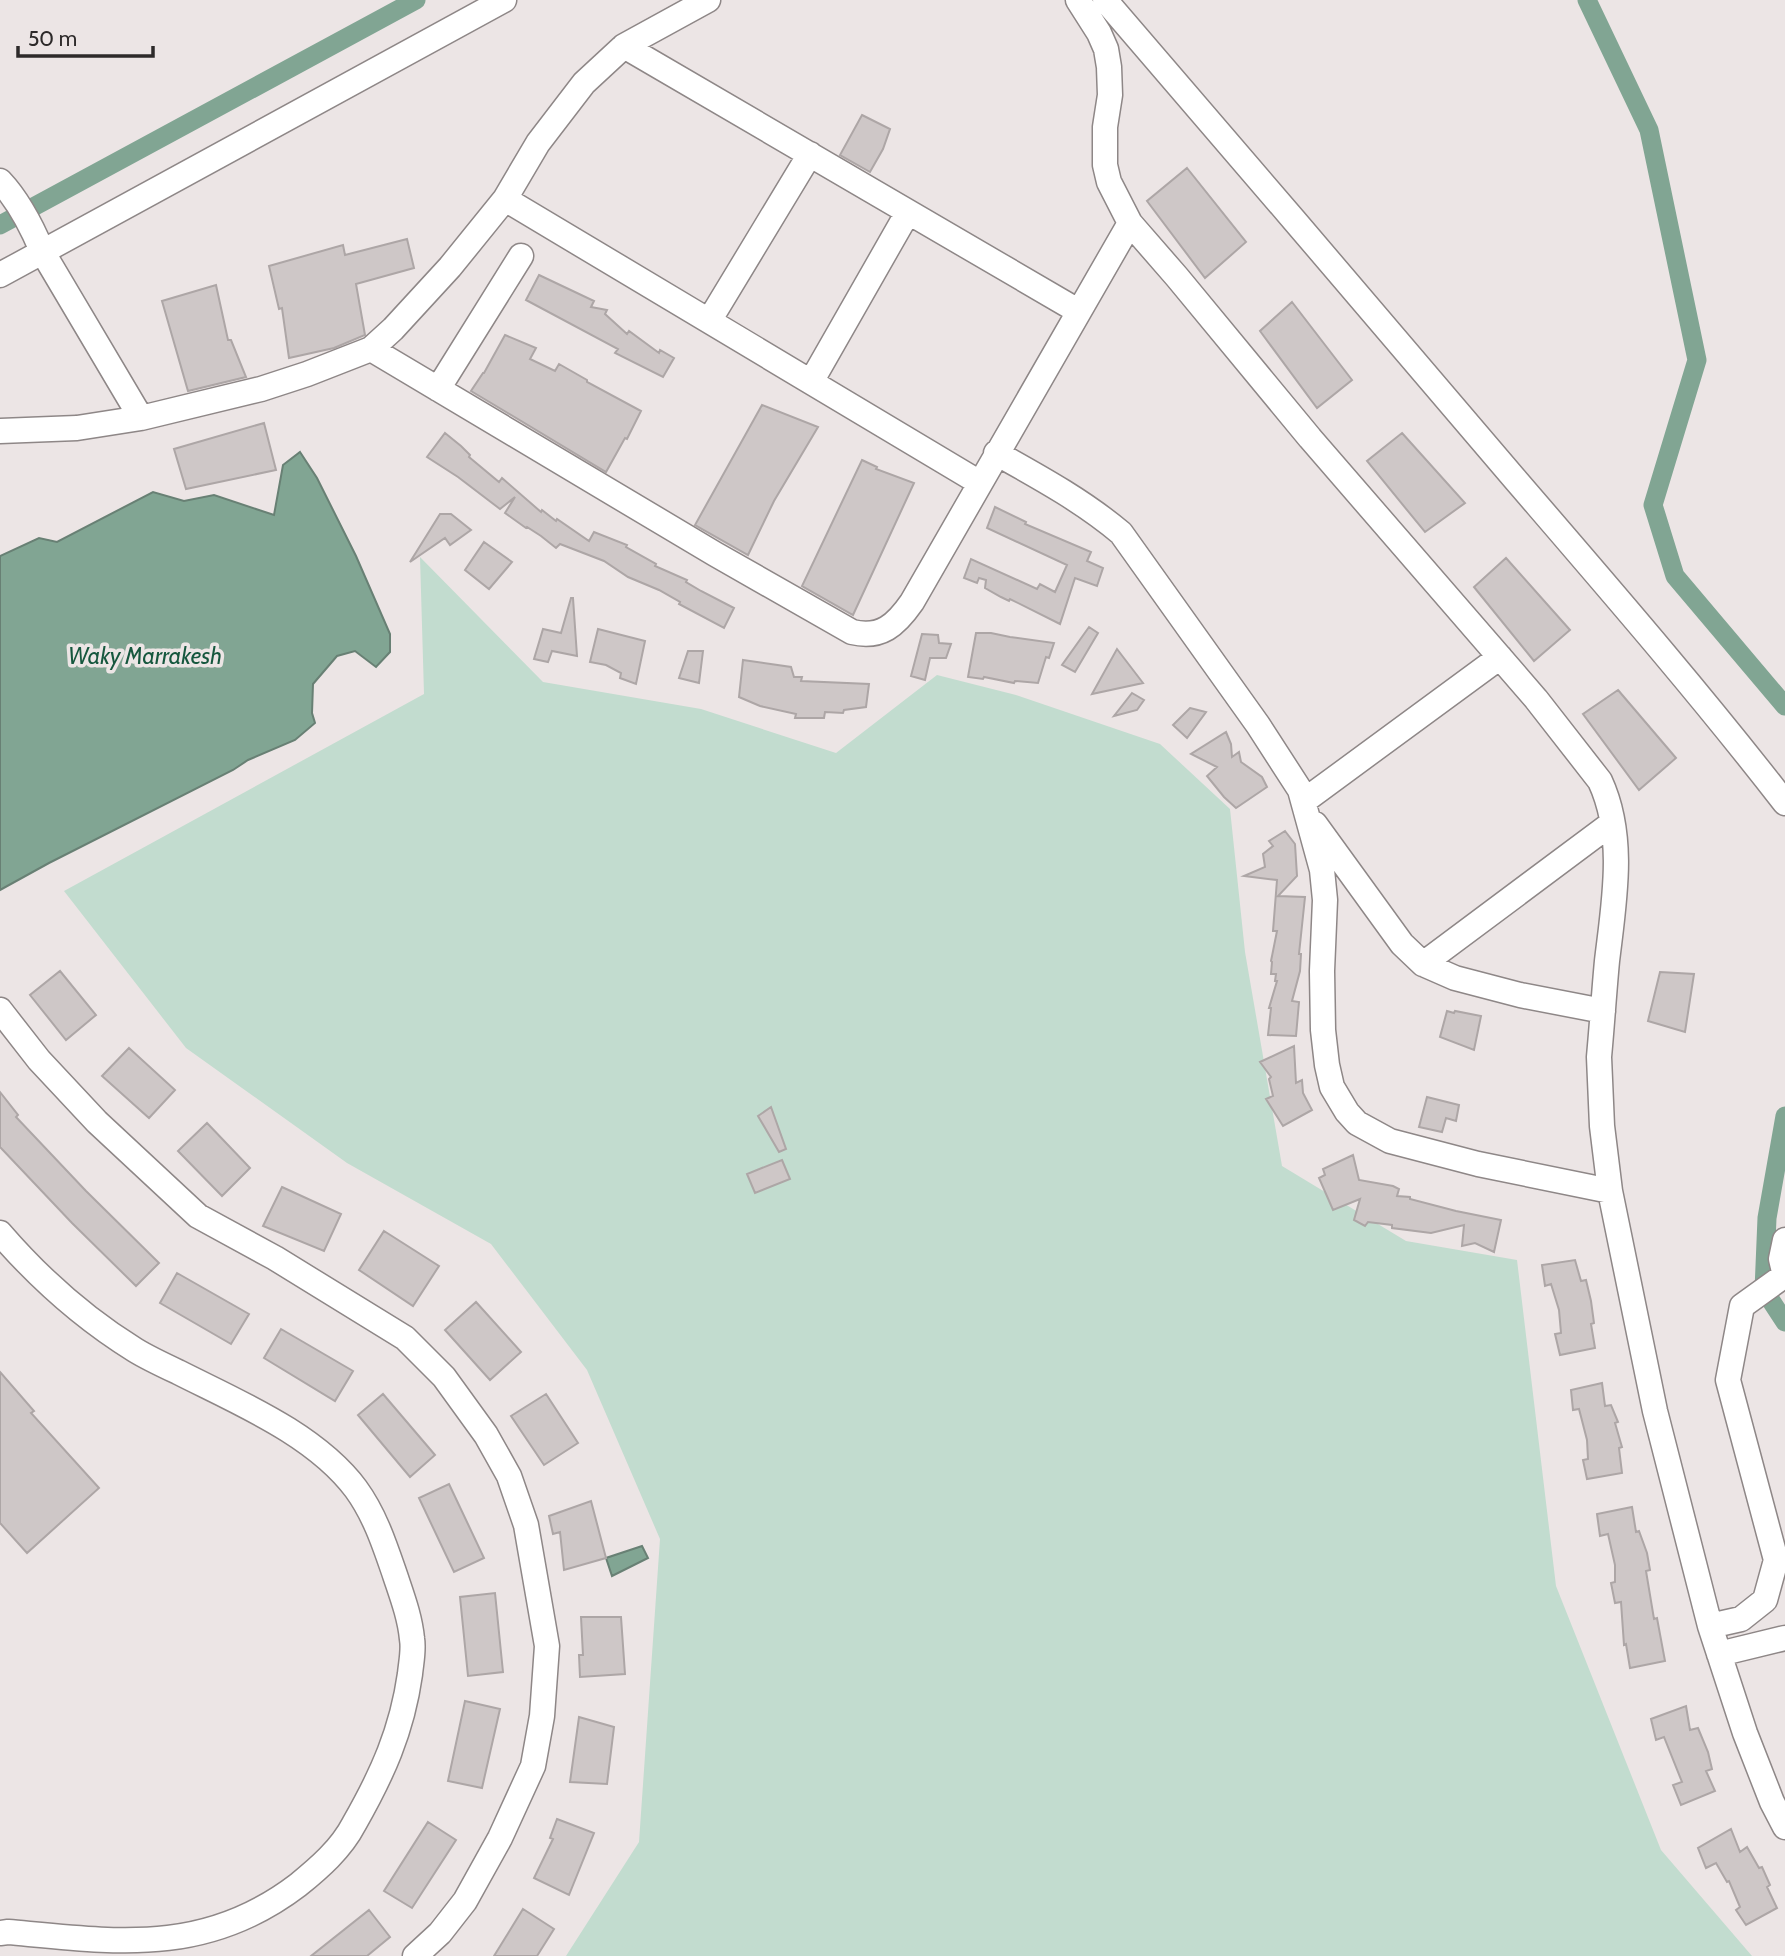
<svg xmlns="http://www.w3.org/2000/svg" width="1785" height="1956" viewBox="0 0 1785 1956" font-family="Cabin,sans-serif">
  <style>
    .green { fill: #c2dccf }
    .water { fill: #81a593; stroke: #688074; stroke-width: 2 }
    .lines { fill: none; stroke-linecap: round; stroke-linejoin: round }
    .canal { stroke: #81a593; stroke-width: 19 }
    .building { fill: #cec7c7; stroke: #ada6a6; stroke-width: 2 }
    .minor-casing { stroke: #8e8787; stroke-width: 27 }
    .minor { stroke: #fff; stroke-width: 24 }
    .labels { text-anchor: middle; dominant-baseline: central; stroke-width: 7; stroke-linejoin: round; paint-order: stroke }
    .water-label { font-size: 23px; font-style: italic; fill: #16573e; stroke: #ece5e5 }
  </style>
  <rect width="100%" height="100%" fill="#ece5e5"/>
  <path class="green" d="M420,557L543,682L701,709L836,753L937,675L1016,695L1160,744L1230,809L1245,952L1282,1166L1406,1241L1517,1260L1556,1586L1661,1850L1752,1956H566L639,1842L660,1539L587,1370L491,1244L347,1163L186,1048L64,891L424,694Z"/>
  <path class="water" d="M300,452L317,478L356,556L390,634V652L376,667L355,651L337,656L313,684L312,713L315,723L295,740L248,760L233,770L49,863L0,890V556L39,538L57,542L153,492L184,501L214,495L274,515L283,465Z
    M642,1546L648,1558L612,1576L606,1558Z"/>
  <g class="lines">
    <path class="canal" d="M1587,0L1649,130L1697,360L1653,505L1675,576L1785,706
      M0,225L416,0
      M1785,1116L1767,1218L1764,1290L1785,1322"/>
  </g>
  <path class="building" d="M862,115L890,129L883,149L870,172L840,155Z
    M1187,168L1246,242L1205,278L1147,201Z
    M407,239L414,268L356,284L365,335L334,348L289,358L282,308L279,309L269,266L343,245L345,255Z
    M539,275L594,301L591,307L607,310L605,314L627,334L629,331L659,353L660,350L674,358L663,377L615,353L618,349L526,300Z
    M216,285L228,340H231L246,377L188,391L162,301Z
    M1292,302L1352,380L1317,408L1260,331Z
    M505,335L536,348L530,359L555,371L559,364L587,380V382L641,411L627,439L625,438L606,472L471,391L483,373H484Z
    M762,405L818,427L774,501L748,555L695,525Z
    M264,423L276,470L186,489L174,449Z
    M445,433L461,446L470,455L469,457L499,482L502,478L541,512L542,510L556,521L557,519L589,541L594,532L627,545L626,547L656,564L655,566L687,580L686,582L701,591L734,608L724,628L679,604L680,602L659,590L628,577L604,561L560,544L556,548L541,536L527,527L526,528L505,513L515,497L500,509L458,477L427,457Z
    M1402,433L1465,503L1425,532L1367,461Z
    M862,460L877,467L876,469L914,483L853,615L802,586Z
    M995,507L1026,522L1025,524L1091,552L1087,561L1103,568L1097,586L1075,578L1060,624L1010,599L1009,601L1001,597L985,588L986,580L979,578L977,583L964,578L971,559L1037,589L1040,584L1055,592L1067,565L987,528Z
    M440,514H451L471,530L450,545L445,538L410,562Z
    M484,542L512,562L489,589L465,570Z
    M1506,558L1570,630L1534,661L1474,587Z
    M571,598H573L577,656L552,651L548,662L534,659L543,629L561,633Z
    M1089,627L1098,633L1075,672L1062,665Z
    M598,629L645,641L636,684L620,678L621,673L606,665L590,662Z
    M976,633H991L1010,637L1054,643L1049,658L1046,657L1038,683L1015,681L1014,683L984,677L983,679L968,677Z
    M922,634L938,635L939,643L951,644L946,658H930L925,680L911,676Z
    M1117,649L1143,683L1092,694Z
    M688,651H703L699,683L679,678Z
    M743,660L791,667L794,677H802L801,681L869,684L866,707L844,710L843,713L825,712L824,718H795L796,714L760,706L739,697Z
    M1618,690L1676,758L1639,790L1583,714Z
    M1132,693L1144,700L1137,710L1114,716Z
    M1190,708L1206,712L1187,738L1173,725Z
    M1226,732L1231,744L1232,757L1239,752L1241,762L1262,777L1267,787L1236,808L1224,797L1207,776L1217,767L1191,754Z
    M1285,831L1295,844L1297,876L1278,896L1305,897L1299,954H1301L1300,971L1292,1001L1299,1002L1296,1036L1268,1035L1271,1008H1269L1277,981H1275L1276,974H1271L1272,962L1271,961L1277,931H1273L1277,880L1244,876L1265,867L1263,854L1273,846L1269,841Z
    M60,971L96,1015L66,1040L30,995Z
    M1660,972L1694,974L1685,1032L1648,1021Z
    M1447,1011L1454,1013L1455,1011L1481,1016L1474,1050L1440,1037Z
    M1294,1046L1296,1083L1302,1080L1303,1093L1312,1110L1283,1126L1266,1099L1273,1096L1269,1079L1271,1077L1260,1062Z
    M129,1048L175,1090L149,1118L102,1076Z
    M0,1092L18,1115L16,1117L86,1191L159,1263L136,1286L72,1223L0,1147Z
    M1427,1097L1459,1105L1456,1121L1446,1118L1442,1132L1419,1127Z
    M771,1107L786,1149L779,1152L758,1116Z
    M207,1123L250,1168L222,1196L178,1151Z
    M1353,1155L1359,1180L1393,1186L1399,1189L1397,1196L1410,1197V1199L1456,1211L1501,1220L1494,1252L1475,1243L1462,1246L1464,1225L1431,1233L1392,1228V1225L1368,1222L1365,1226L1354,1220L1360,1199L1333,1210L1319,1178L1325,1175L1323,1169Z
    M782,1160L790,1179L755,1193L747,1174Z
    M282,1187L341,1214L324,1251L263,1226Z
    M384,1231L439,1266L413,1306L359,1270Z
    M1575,1260L1581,1281L1586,1280L1591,1301L1594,1323L1591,1324L1595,1348L1560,1355L1555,1334L1561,1333L1559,1310L1551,1284L1545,1286L1542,1265Z
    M177,1273L249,1314L231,1344L160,1303Z
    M476,1302L521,1352L490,1380L445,1330Z
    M281,1329L353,1371L335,1401L264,1358Z
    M0,1372L34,1411L31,1413L99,1488L27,1553L0,1523Z
    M1602,1383L1605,1406L1611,1405L1618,1422L1615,1423L1622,1447L1619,1448L1622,1473L1587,1479L1583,1460L1588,1459L1587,1440L1579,1409L1573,1410L1571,1390Z
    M383,1394L435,1455L410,1477L358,1415Z
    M546,1394L578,1443L544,1465L511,1416Z
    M449,1484L484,1558L454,1572L419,1498Z
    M591,1501L606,1558L564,1570L560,1532L553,1534L549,1516Z
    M1632,1507L1636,1532L1639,1531L1647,1553L1650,1570L1646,1571L1654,1619L1657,1618L1665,1661L1630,1668L1626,1644L1624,1645L1621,1602L1615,1603L1611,1583L1615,1582V1565L1608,1534L1600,1536L1597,1514Z
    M495,1593L503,1672L468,1676L460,1597Z
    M581,1617H621L625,1674L580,1677L579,1655H583Z
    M465,1701L500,1709L482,1788L448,1781Z
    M1686,1706L1690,1730L1698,1728L1708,1752L1712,1769L1706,1771L1715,1791L1681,1805L1673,1785L1682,1782L1664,1737L1656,1740L1651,1719Z
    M579,1717L614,1727L607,1784L570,1782Z
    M557,1819L594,1833L569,1895L534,1878L553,1839L550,1838Z
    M428,1822L456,1840L412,1908L384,1891Z
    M1731,1829L1740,1852L1747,1847L1759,1868L1762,1867L1770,1885L1767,1887L1777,1908L1746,1925L1736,1910L1740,1907L1729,1881L1727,1882L1716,1863L1706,1868L1698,1848Z
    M523,1909L554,1929L537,1956H494Z
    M369,1910L390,1937L367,1956H311Z"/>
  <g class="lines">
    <defs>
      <path id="minor" d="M1078,0L1099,33L1106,49L1109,67L1110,95L1105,127V165L1109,182L1130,223L1177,277L1310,438L1536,699L1600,781C1626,837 1614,902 1607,961C1604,993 1602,1025 1599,1057L1602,1126L1610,1191L1655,1411L1710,1626L1745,1733L1772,1802L1785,1827
        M1105,0C1242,159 1378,318 1514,478C1606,585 1699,692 1785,803
        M624,46L1078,311
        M0,181C18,200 32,227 42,251L141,418
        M505,199L980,483
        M0,275L504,0
        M709,321L810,154
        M371,349L715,554L852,632C881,639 896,625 912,602L1130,223
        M811,382L908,212
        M438,389L521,256
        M0,431L77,428L141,418L261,389L307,374L371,349L393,329L450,267L505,199L538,143L584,83L624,46L708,0
        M996,453C1039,477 1083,501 1121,533L1258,725L1300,790L1322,870L1325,900L1322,971L1323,1030L1327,1065L1332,1087L1347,1112L1357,1123L1390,1141L1478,1164L1610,1191
        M1304,801L1500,657
        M1315,824L1402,944L1423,964L1455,978L1520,995L1603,1011
        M1423,964L1612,823
        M0,1010L39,1060L97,1122L198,1216L275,1258L405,1338L444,1377L486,1435L509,1476L526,1525L547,1646L542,1716L533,1766L500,1838L465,1901L440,1933L415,1956
        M0,1233C38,1277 85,1319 135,1350C148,1358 163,1365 178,1372C237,1402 315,1434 356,1489C375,1515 385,1546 395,1575C402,1596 410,1617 412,1639C414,1650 411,1663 410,1674C402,1731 382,1775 354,1824C341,1849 319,1868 298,1885C205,1956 117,1942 8,1932L0,1933
        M1785,1240L1781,1259L1785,1276
        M1710,1626L1741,1619L1765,1600L1776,1560L1728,1380L1742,1306L1785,1275
        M1719,1654L1785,1638"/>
    </defs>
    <use href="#minor" class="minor-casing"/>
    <use href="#minor" class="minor"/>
  </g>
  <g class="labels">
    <g class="water-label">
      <text x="145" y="656">Waky Marrakesh</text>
    </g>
  </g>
  <path d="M18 46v10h135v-10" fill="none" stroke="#2d2a2a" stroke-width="3.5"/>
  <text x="28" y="46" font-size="21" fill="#2d2a2a" stroke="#ece5e5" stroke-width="5" paint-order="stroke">50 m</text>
</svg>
